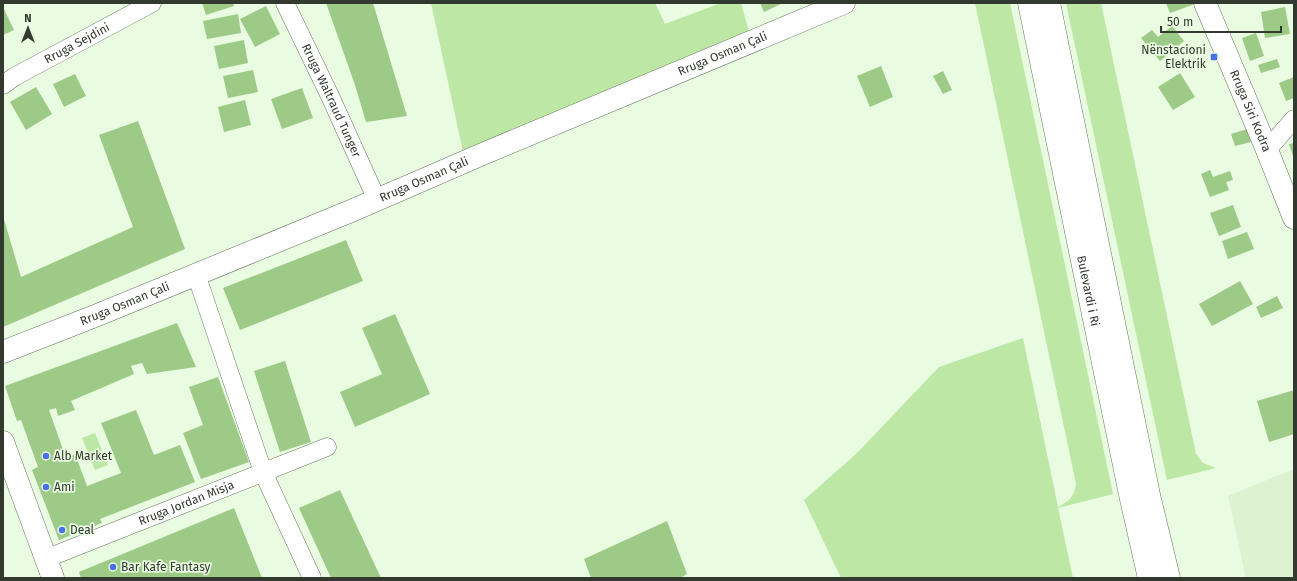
<svg xmlns="http://www.w3.org/2000/svg" width="1297" height="581" viewBox="0 0 1297 581" font-family="'Fira Sans',sans-serif">
  <style>
    .built { fill: #dcf2d1 }
    .green { fill: #bce7a5 }
    .building { fill: #9eca87 }
    .lines { fill: none; stroke-linecap: round; stroke-linejoin: round }
    .street-casing { stroke: #66755f; stroke-width: 19 }
    .secondary-casing { stroke: #66755f; stroke-width: 23 }
    .street { stroke: #fff; stroke-width: 18 }
    .secondary { stroke: #fff; stroke-width: 22 }
    .poi-dot { fill: #4a70e3; stroke: #e9fbe0; stroke-width: 1.5 }
    .labels { text-anchor: middle; dominant-baseline: central; stroke-width: 3.5; stroke-linejoin: round; paint-order: stroke }
    .street-label { font-size: 12px; fill: #32392f; stroke: #e9fbe0 }
    .poi-label { font-size: 12px; fill: #32392f; stroke: #e9fbe0; text-anchor: start }
  </style>
  <rect width="100%" height="100%" fill="#e9fbe0"/>
  <path class="built" d="M1294,469V578H1246L1228,496Z"/>
  <path class="green" d="M431,3H655L665,24L721,3H741L751,39L465,161Z
    M975,3H1010L1113,494L1058,508L1073,578H841L804,500L857,453L939,367L1023,338L1058,507C1068,502 1075,496 1076,484Z
    M1066,3H1101L1196,454L1203,463L1216,468L1167,480Z
    M95,433L108,465L95,470L82,438Z"/>
  <path class="building" d="M202,3H233L234,6L206,15Z
    M326,3H373L407,116L366,122L355,85Z
    M760,3H783L764,12Z
    M1166,3H1194L1195,4L1170,13Z
    M266,6L280,34L255,47L240,19Z
    M3,7L14,30L3,35Z
    M1285,7L1290,34L1265,38L1261,12Z
    M238,14L241,33L207,39L203,21Z
    M1172,26L1184,41L1160,61L1141,38L1152,30L1158,37Z
    M1256,33L1264,56L1250,61L1242,38Z
    M244,40L248,63L219,69L214,46Z
    M1277,59L1280,67L1261,73L1258,65Z
    M881,66L893,97L870,107L857,76Z
    M253,70L258,92L228,98L223,76Z
    M943,71L952,90L943,94L933,76Z
    M1180,73L1195,97L1173,110L1158,87Z
    M75,74L86,96L64,107L53,84Z
    M1294,77V98L1286,101L1279,83Z
    M36,87L52,114L26,130L10,102Z
    M302,88L313,118L282,129L271,99Z
    M245,100L251,125L224,132L218,107Z
    M138,121L185,249L3,327V216L21,277L133,227L99,135Z
    M1247,129L1251,142L1235,146L1231,134Z
    M1294,143V159L1289,144Z
    M1210,170L1213,177L1230,171L1233,180L1226,182L1229,190L1210,197L1201,174Z
    M1233,205L1241,227L1219,236L1210,213Z
    M1247,232L1254,249L1228,259L1222,241Z
    M346,240L363,281L240,330L223,288Z
    M1240,281L1253,304L1212,326L1199,304Z
    M1277,296L1283,308L1261,318L1256,307Z
    M395,314L430,394L355,427L340,392L382,374L362,328Z
    M177,323L196,367L147,374L142,363L131,366L134,374L71,401L75,410L58,416L56,408L49,410L66,458L75,454L87,486L121,473L101,423L136,410L154,455L180,445L195,482L100,519L102,523L59,540L32,470L38,467L21,420L17,421L5,386Z
    M285,361L311,442L280,452L254,371Z
    M218,377L249,462L201,479L183,433L203,425L189,387Z
    M1294,390V434L1269,442L1257,401Z
    M340,490L381,578H331L299,508Z
    M234,508L262,578H81L79,572Z
    M667,521L687,574L680,578H591L584,559Z"/>
  <g class="lines">
    <defs>
      <g id="street">
        <path id="s1" d="M285,3L330,96L377,200"/>
        <path id="s2" d="M3,85L14,77L152,3"/>
        <path d="M1267,150L1294,119"/>
        <path d="M196,274L263,472L312,578"/>
        <path id="s3" d="M45,559L327,447"/>
      </g>
      <g id="secondary">
        <path id="s4" d="M1029,3L1131,499L1149,578"/>
        <path d="M1049,3L1149,495L1169,578"/>
        <path id="s5" d="M1205,3L1267,150L1294,218"/>
        <path id="s6" d="M3,352L95,316L351,211L485,153L844,3"/>
        <path d="M3,442L53,578"/>
      </g>
    </defs>
    <use href="#street" class="street-casing"/>
    <use href="#secondary" class="secondary-casing"/>
    <use href="#street" class="street"/>
    <use href="#secondary" class="secondary"/>
  </g>
  <g class="poi-dot">
    <rect x="1210" y="53" width="8" height="8" rx="2"/>
    <circle cx="46" cy="456" r="4"/>
    <circle cx="46" cy="487" r="4"/>
    <circle cx="62" cy="530" r="4"/>
    <circle cx="113" cy="567" r="4"/>
  </g>
  <g class="labels">
    <g class="street-label">
      <text stroke="none"><textPath href="#s2" startOffset="85">Rruga Sejdini</textPath></text>
      <text stroke="none"><textPath href="#s6" startOffset="779">Rruga Osman Çali</textPath></text>
      <text stroke="none"><textPath href="#s1" startOffset="108">Rruga Waltraud Tunger</textPath></text>
      <text stroke="none"><textPath href="#s5" startOffset="117">Rruga Siri Kodra</textPath></text>
      <text stroke="none"><textPath href="#s6" startOffset="455">Rruga Osman Çali</textPath></text>
      <text stroke="none"><textPath href="#s4" startOffset="294">Bulevardi i Ri</textPath></text>
      <text stroke="none"><textPath href="#s6" startOffset="131">Rruga Osman Çali</textPath></text>
      <text stroke="none"><textPath href="#s3" startOffset="152">Rruga Jordan Misja</textPath></text>
    </g>
    <g class="poi-label">
      <text x="1206" y="50" text-anchor="end">Nënstacioni<tspan x="1206" dy="14">Elektrik</tspan></text>
      <text x="54" y="456">Alb Market</text>
      <text x="54" y="487">Ami</text>
      <text x="70" y="530">Deal</text>
      <text x="121" y="567">Bar Kafe Fantasy</text>
    </g>
  </g>
  <rect width="1297" height="581" fill="none" stroke="#32392f" stroke-width="8"/>
  <g transform="translate(28 28)" stroke="#e9fbe0" stroke-width="3" paint-order="stroke">
  <path d="M0-3L7 15L0 10L-7 15Z" fill="#32392f"/>
  <text y="-6" font-size="11" font-weight="bold" text-anchor="middle" fill="#32392f">N</text>
  </g>
  <path d="M1161 26v6h120v-6" fill="none" stroke="#32392f" stroke-width="2"/>
  <text x="1167" y="26" font-size="12" fill="#32392f" stroke="#e9fbe0" stroke-width="3" paint-order="stroke">50 m</text>
</svg>
